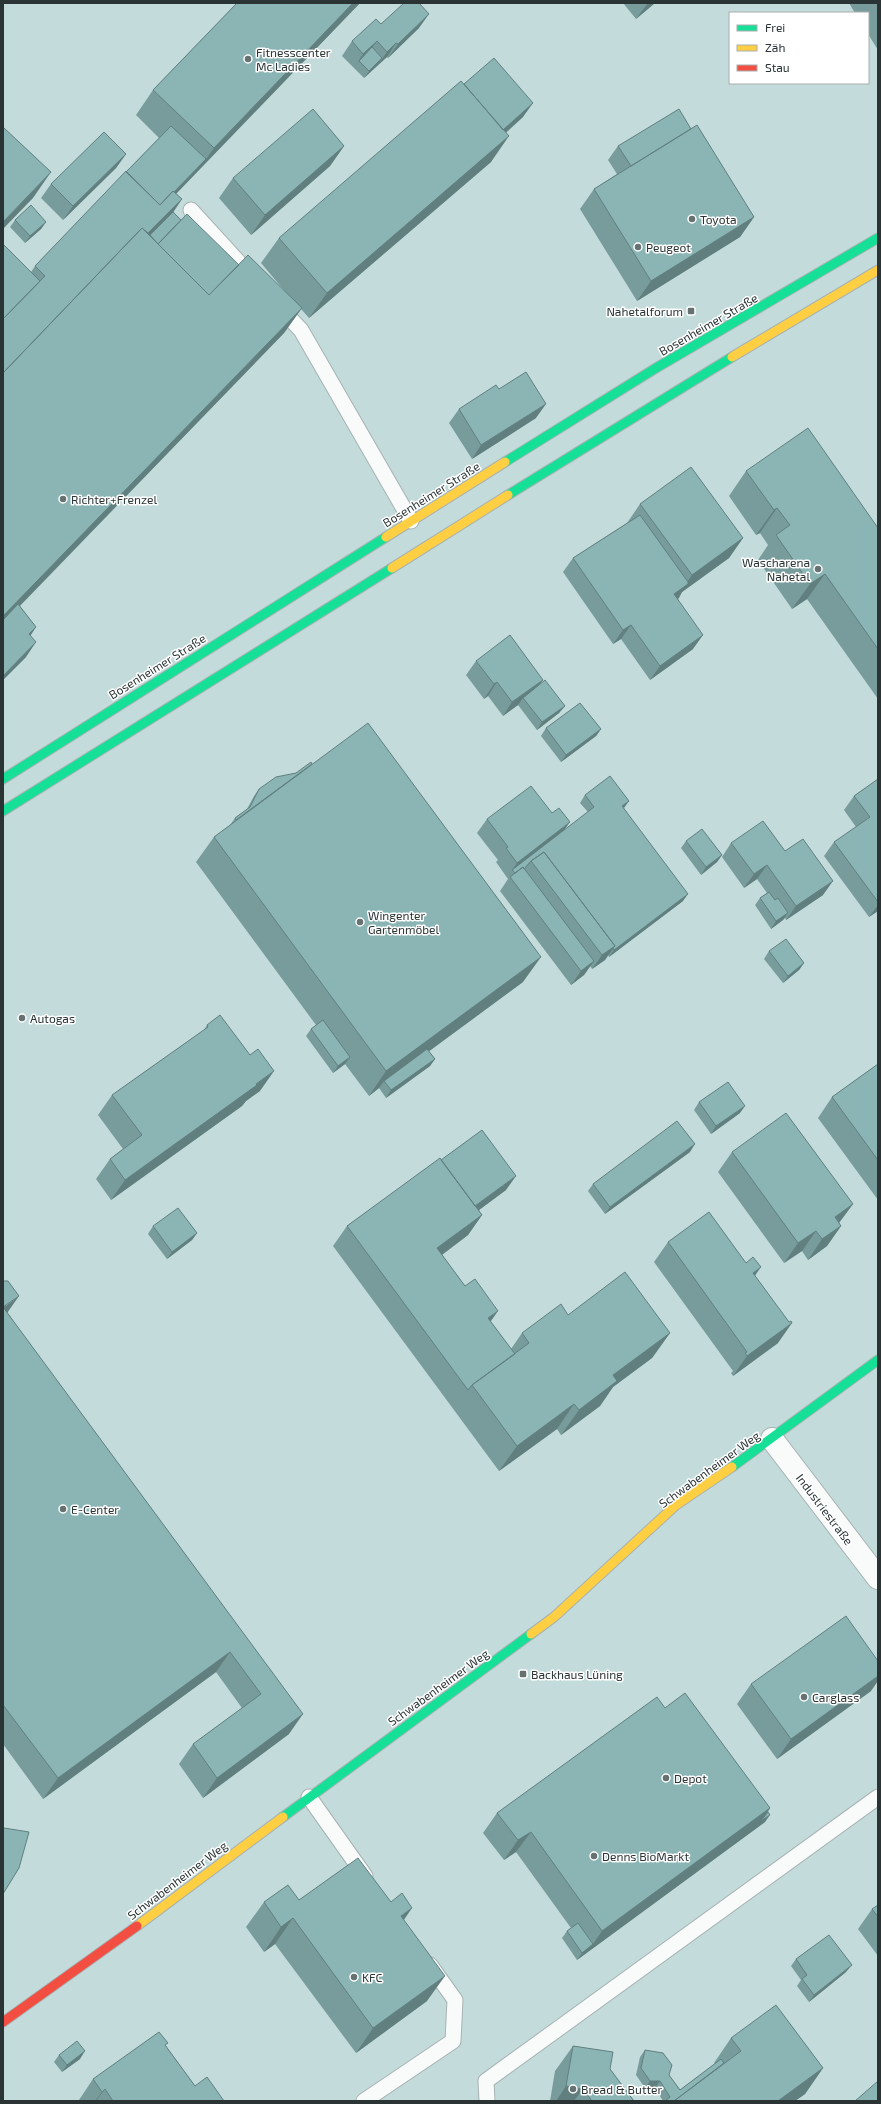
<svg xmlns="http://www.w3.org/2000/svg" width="881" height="2104" viewBox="0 0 881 2104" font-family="'Exo 2',sans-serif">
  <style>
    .built { fill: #c3dcdb; fill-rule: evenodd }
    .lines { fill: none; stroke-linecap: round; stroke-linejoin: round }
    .lane-casing { stroke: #a7b2b2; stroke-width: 17 }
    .street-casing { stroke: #a7b2b2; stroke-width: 24 }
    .fast-casing { stroke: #a7b2b2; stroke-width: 11 }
    .slow-casing { stroke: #a7b2b2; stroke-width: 11 }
    .jam-casing { stroke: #a7b2b2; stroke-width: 11 }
    .lane { stroke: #f9fbfb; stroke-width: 15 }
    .street { stroke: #f9fbfb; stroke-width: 22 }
    .fast { stroke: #16e098; stroke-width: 9 }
    .slow { stroke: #ffcf43; stroke-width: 9 }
    .jam { stroke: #f24e42; stroke-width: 9 }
    .wall { fill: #789c9c }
    .shaded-wall { fill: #617f7f }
    .building { fill: #8bb5b5; stroke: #617f7f }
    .poi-dot { fill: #667271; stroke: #fff; stroke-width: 1.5 }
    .labels { text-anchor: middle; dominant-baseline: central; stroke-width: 3; stroke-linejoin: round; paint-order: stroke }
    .poi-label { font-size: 12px; fill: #2a3434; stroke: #fff; text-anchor: start }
    .street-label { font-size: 12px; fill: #2a3434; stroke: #fff }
  </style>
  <rect width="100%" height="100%" fill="#d6e4e3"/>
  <path class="built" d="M3,3H878V2101H3ZM730,13H868V83H730Z"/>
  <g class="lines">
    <defs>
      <path id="lane" d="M191,210L253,278
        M278,306L301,330L411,521
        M309,1797L365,1876
        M364,2101L453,2041L455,2000L430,1965
        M487,2101L486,2081L878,1797"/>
      <path id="street" d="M772,1439L878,1578"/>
      <path id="fast" d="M505,462L656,368L878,238
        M508,495L732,357
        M3,779L386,537
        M3,811L392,568
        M732,1467L878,1360
        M283,1817L531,1634"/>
      <path id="slow" d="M732,357L878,270
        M386,537L505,462
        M392,568L508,495
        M531,1634L554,1617L676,1505L732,1467
        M137,1926L283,1817"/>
      <path id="jam" d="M3,2022L137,1926"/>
    </defs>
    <use href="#lane" class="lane-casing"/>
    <use href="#street" class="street-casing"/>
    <use href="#fast" class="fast-casing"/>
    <use href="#slow" class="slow-casing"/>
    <use href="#jam" class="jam-casing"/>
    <use href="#lane" class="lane"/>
    <use href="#street" class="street"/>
    <use href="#fast" class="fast"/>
    <use href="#slow" class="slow"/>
    <use href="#jam" class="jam"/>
  </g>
  <path class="wall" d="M237,3H360L176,194L182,199L173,212L181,220L239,265L288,295L261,263L279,238L464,84L523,117L506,133L491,162L309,318L301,309L284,333L20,606L36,627L30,635L26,657L3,680L31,272L35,266L159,138L136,115L153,90Z
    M623,3H655L636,19Z
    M849,3H878V50L868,34V13H855Z
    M381,24L419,28L388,58L387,57L364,78L342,56L352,41Z
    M691,129L754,217L740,237L637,301L580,209L594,189L617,174L608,160L618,146Z
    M344,146L330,166L251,235L219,198L233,178Z
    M126,154L116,168L63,220L41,198L51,184Z
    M15,220L46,222L41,229L25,243L10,227Z
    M459,409L536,418L472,459L449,423Z
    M746,471L878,528V699L807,599L792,609L758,560L768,545L760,533L756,535L729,496Z
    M640,504L743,538L729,558L682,592L678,598L693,649L650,680L621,639L613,644L563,572L573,558L627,523Z
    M476,661L540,683L565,706L559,713L537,730L518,705L503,716L488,696L484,699L466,675Z
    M546,728L601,729L596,736L561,762L541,736Z
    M312,764L523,982L429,1051L435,1059L430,1066L386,1098L379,1088L369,1096L345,1064L333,1073L306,1036L311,1029L316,1025L196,862L214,837L230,825L235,818L247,809L254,796L259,789L296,773Z
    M878,779V911L869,917L824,856L834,842L856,827L844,810L854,796Z
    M585,795L624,808L683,901L609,957L608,955L605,960L592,969L590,966L584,975L571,985L500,891L508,879L496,862L498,860L477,833L487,819L565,830L588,812L580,803Z
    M686,841L722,855L717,862L701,875L681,848Z
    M731,843L785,851L823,895L786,920L785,918L783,920L771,929L755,905L760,898L767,893L757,879L744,888L722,857Z
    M769,951L804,963L799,970L783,983L764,959Z
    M207,1025L260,1091L246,1101L242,1106L111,1200L96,1179L110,1159L123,1149L98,1115L112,1095L204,1030Z
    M878,1064V1200L818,1118L832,1097Z
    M699,1102L740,1113L711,1134L694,1110Z
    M690,1152L605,1214L588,1191L593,1184Z
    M732,1152L853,1204L839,1223L841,1226L827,1246L808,1260L802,1251L784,1263L718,1172Z
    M441,1160L506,1190L479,1210L482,1215L468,1235L442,1255L511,1349L522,1333L568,1315L670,1333L652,1358L613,1387L600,1406L561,1435L557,1429L499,1471L333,1246L347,1226Z
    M153,1226L197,1233L192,1240L167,1259L148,1234Z
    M668,1242L755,1275L778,1343L733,1376L731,1373L733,1371L654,1262Z
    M3,1281L7,1312L289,1734L203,1798L179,1764L193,1744L242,1708L216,1672L43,1799L3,1744Z
    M751,1684L871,1691L777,1759L737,1704Z
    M665,1708L770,1808L768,1812L765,1822L577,1960L562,1938L567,1931L571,1928L516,1852L504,1860L483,1833L497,1813Z
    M299,1900L404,1920L427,2001L356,2053L275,1944L264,1952L246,1927L264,1902Z
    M878,1905V1956L858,1929L872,1909Z
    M796,1959L846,1972L809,2002L797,1986L801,1980L791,1966Z
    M731,2038L823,2068L805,2094L795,2101H663L655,2088H645L636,2075L640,2057L645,2050L669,2075L680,2090L715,2064L714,2063Z
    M166,2046L195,2086L224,2101H80L79,2100L93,2079Z
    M573,2046L610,2069L634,2101H550L555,2071Z
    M59,2055L80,2059L62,2072L54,2062Z"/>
  <path class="shaded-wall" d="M353,3H360L196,173L214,148Z
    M648,3H655L636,19Z
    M429,14L419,28L388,58L398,44Z
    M377,41L367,55L359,61L354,68L363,54Z
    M396,43L387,57L377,66L387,52Z
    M382,58L377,66L364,78L369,71Z
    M533,103L523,117L483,152L493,138Z
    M509,136L491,162L309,318L327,293Z
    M344,146L330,166L251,235L265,215Z
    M126,154L116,168L63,220L73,206Z
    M206,159L196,173L146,225L156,211Z
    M51,172L33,198L3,229V222Z
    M182,199L168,220L136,251L144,237Z
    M754,217L740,237L637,301L651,281Z
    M46,222L41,229L25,243L30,236Z
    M302,308L284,333L3,623V616Z
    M546,404L536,418L472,459L481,445Z
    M777,508L760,533L756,535L774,510Z
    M743,538L729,558L682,592L679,598L664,608L674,594L684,586L692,575Z
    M825,574L807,599L792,609L810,584Z
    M631,625L621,639L613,644L623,630Z
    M36,627L27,641L29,634Z
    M703,635L693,649L650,680L660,666Z
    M36,642L26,657L3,680V676Z
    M543,680L533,694L523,698L518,705L503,716L512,702Z
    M497,682L488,696L484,699L494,684Z
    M565,706L559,713L537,730L542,722Z
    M601,729L596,736L561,762L566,755Z
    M629,801L624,808L622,806Z
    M570,822L560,836L512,870L517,863Z
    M722,855L717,862L701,875L706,867Z
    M767,865L757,879L744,888L754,874Z
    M833,881L823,895L786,920L796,906Z
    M688,894L683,901L609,957L614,950Z
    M878,905V911L869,917Z
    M788,913L783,920L771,929L776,921Z
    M615,946L605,960L592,969L602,955Z
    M541,957L523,982L386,1083L384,1081L379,1088L369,1096L386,1071Z
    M594,961L584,975L571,985L581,971Z
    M804,963L799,970L783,983L788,976Z
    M350,1057L345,1064L333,1073L338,1066Z
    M435,1059L430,1066L386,1098L391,1090Z
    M274,1071L260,1091L246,1101L242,1106L111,1200L125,1180Z
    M745,1106L740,1113L711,1134L716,1126Z
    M695,1144L690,1152L605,1214L610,1207Z
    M516,1176L506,1190L460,1224L470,1210Z
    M853,1204L838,1224L835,1217Z
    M482,1215L468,1235L423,1269L437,1248Z
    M841,1226L827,1246L808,1260L822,1239Z
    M816,1231L802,1251L784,1263L798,1243Z
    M197,1233L192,1240L167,1259L172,1252Z
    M761,1267L747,1287L753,1273Z
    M19,1296L5,1316L3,1308Z
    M498,1311L484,1331L488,1318Z
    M792,1323L778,1343L733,1376L747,1356Z
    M670,1333L652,1358L613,1387L600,1406L561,1435L579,1410L613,1375Z
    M574,1404L557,1429L499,1471L517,1446Z
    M230,1652L216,1672L43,1799L58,1778Z
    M878,1676V1681L871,1691L777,1759L791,1739Z
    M303,1714L289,1734L203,1798L217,1778Z
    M770,1808L761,1821L770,1815L765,1822L577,1960L582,1953L593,1944L602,1931Z
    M531,1832L516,1852L504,1860L518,1840Z
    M412,1908L395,1933L401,1916Z
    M293,1918L275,1944L264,1952L281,1927Z
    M852,1965L846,1972L809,2002L814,1995Z
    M445,1976L427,2001L356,2053L373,2028Z
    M85,2051L80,2059L62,2072L67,2065Z
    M823,2068L805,2094L795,2101H778Z
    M650,2081H660L655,2088H645Z
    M566,2086L583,2089L574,2101H556Z
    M105,2089L96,2101H95L102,2092Z"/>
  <path class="building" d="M237,3H353L214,148L153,90Z
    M404,3H419L429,14L398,44L396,43L387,52L377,41L363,54L352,41L376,19L381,24Z
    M372,47L382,58L369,71L359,61Z
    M494,58L533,103L503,130L464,84Z
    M461,81L509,136L327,293L279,238Z
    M313,109L344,146L265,215L233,178Z
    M679,109L691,129L631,166L618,146Z
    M697,125L754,217L651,281L594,189Z
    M171,126L206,159L174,192L173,191L160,205L126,172Z
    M3,127L51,172L3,222Z
    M104,132L126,154L73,206L51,184Z
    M126,171L160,205L173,191L182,199L148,233L142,228L3,373V319L45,276L35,266Z
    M31,205L46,222L30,236L15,220Z
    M173,212L181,220L158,244L150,235Z
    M187,214L239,265L209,295L158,244Z
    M142,228L209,295L248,255L302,308L3,616V373Z
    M3,244L40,281L3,319Z
    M526,372L546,404L481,445L459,409L496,385L499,389Z
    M808,428L878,528V649L825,574L810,584L776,535L790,525L777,508L774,510L746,471Z
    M691,467L743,538L692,575L640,504Z
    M640,515L688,582V584L674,594L703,635L660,666L631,625L623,630L573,558Z
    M18,604L36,627L29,634L36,642L3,676V620Z
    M510,635L543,680L512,702L497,682L494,684L476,661Z
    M545,680L565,706L542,722L523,698Z
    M580,703L601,729L566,755L546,728Z
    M368,723L541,957L386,1071L214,837Z
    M311,762L312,764L236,820L235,818L250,807L259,789L276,777L296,773Z
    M610,776L629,801L622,806L688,894L614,950L613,948L615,946L544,852L531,861L524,869L523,867L515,873L512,870L594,807L585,795Z
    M878,779V902L834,842L870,817L854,796Z
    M531,786L552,813L559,808L570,822L517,863L506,848L508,847L487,819Z
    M763,821L785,851L803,839L833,881L796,906L767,865L754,874L731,843Z
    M702,829L722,855L706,867L686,841Z
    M544,852L615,946L602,955L531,861Z
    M523,867L594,961L581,971L510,877Z
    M769,892L775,900L778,898L788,913L776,921L760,898Z
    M786,939L804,963L788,976L769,951Z
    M220,1015L250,1055L258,1049L274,1071L256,1084L257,1085L125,1180L110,1159L142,1135L112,1095L208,1027L207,1025Z
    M323,1020L350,1057L338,1066L311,1029Z
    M427,1049L435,1059L391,1090L384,1081Z
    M878,1064V1160L832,1097Z
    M728,1082L745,1106L716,1126L699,1102Z
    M786,1113L853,1204L835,1217L841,1226L822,1239L816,1231L798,1243L732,1152Z
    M677,1121L695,1144L610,1207L593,1184Z
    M482,1130L516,1176L475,1206L441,1160Z
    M440,1158L482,1215L437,1248L465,1286L475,1279L498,1311L488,1318L515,1354L472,1385L468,1390L347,1226Z
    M178,1208L197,1233L172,1252L153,1226Z
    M709,1212L746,1263L753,1257L761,1267L753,1273L789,1322L791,1321L792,1323L747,1356L745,1353L747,1352L668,1242Z
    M625,1272L670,1333L613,1375L617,1381L579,1410L574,1404L517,1446L472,1385L529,1343L522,1333L561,1304L568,1315Z
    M3,1281H8L19,1296L3,1307L303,1714L217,1778L193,1744L261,1694L230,1652L58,1778L3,1705Z
    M846,1616L878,1661V1676L791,1739L751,1684Z
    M685,1693L770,1808L602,1931L531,1832L518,1840L497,1813L657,1697L665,1708Z
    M768,1812L770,1815L761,1821Z
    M3,1827L4,1828L29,1832L19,1868L3,1894Z
    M358,1858L391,1902L402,1893L412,1908L401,1916L445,1976L373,2028L293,1918L281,1927L264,1902L288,1885L299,1900Z
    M878,1905V1917L872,1909Z
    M578,1923L593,1944L582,1953L567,1931Z
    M829,1935L852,1965L814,1995L802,1979L807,1975L796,1959Z
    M776,2005L823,2068L778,2101H674L741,2051L731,2038Z
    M159,2032L168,2043L165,2045L195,2086L207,2077L224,2101H113L105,2089L102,2092L93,2079Z
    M77,2041L85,2051L67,2065L59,2055Z
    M573,2046L613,2052L610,2069L634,2101H592L583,2089L566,2086Z
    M645,2050L663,2053L672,2065L669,2075L680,2090L721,2059L724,2063L674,2101H665L670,2097L660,2081H650L641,2068Z
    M878,2081V2101H855Z"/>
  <g class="poi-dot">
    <circle cx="248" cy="59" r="4"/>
    <circle cx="692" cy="219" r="4"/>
    <circle cx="638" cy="247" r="4"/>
    <rect x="687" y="307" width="8" height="8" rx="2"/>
    <circle cx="63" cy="499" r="4"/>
    <circle cx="818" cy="569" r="4"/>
    <circle cx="360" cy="922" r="4"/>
    <circle cx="22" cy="1018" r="4"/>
    <circle cx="63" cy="1509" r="4"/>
    <rect x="519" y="1670" width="8" height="8" rx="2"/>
    <circle cx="804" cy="1697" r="4"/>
    <circle cx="666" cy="1778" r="4"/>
    <circle cx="594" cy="1856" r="4"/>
    <circle cx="354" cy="1977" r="4"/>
    <circle cx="573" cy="2089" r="4"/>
  </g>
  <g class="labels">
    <g class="poi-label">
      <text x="256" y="52">Fitnesscenter<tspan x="256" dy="14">Mc Ladies</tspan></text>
      <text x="700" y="219">Toyota</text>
      <text x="646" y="247">Peugeot</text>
      <text x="683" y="311" text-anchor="end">Nahetalforum</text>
      <text x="71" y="499">Richter+Frenzel</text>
      <text x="810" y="562" text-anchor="end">Wascharena<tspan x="810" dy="14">Nahetal</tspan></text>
      <text x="368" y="915">Wingenter<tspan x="368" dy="14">Gartenmöbel</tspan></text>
      <text x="30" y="1018">Autogas</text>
      <text x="71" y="1509">E-Center</text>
      <text x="531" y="1674">Backhaus Lüning</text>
      <text x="812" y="1697">Carglass</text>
      <text x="674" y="1778">Depot</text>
      <text x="602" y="1856">Denns BioMarkt</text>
      <text x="362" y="1977">KFC</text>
      <text x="581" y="2089">Bread &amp; Butter</text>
    </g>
    <g class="street-label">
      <text transform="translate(708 324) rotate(-30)">Bosenheimer Straße</text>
      <text transform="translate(431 494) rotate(-32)">Bosenheimer Straße</text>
      <text transform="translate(157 666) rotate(-32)">Bosenheimer Straße</text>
      <text transform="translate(709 1469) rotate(-36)">Schwabenheimer Weg</text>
      <text transform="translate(825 1509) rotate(53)">Industriestraße</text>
      <text transform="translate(438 1687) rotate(-36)">Schwabenheimer Weg</text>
      <text transform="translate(177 1880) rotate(-37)">Schwabenheimer Weg</text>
    </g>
  </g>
  <rect width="881" height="2104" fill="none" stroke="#2a3434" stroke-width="8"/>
  <rect x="729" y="12" width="140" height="72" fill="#ffffff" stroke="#aaaeae"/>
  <rect x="737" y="25" width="20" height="6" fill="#16e098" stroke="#aaaeae"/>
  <text x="765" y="32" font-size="12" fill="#2a3434">Frei</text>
  <rect x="737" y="45" width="20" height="6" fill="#ffcf43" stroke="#aaaeae"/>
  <text x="765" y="52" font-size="12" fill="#2a3434">Zäh</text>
  <rect x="737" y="65" width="20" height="6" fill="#f24e42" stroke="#aaaeae"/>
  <text x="765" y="72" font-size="12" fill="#2a3434">Stau</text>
</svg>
